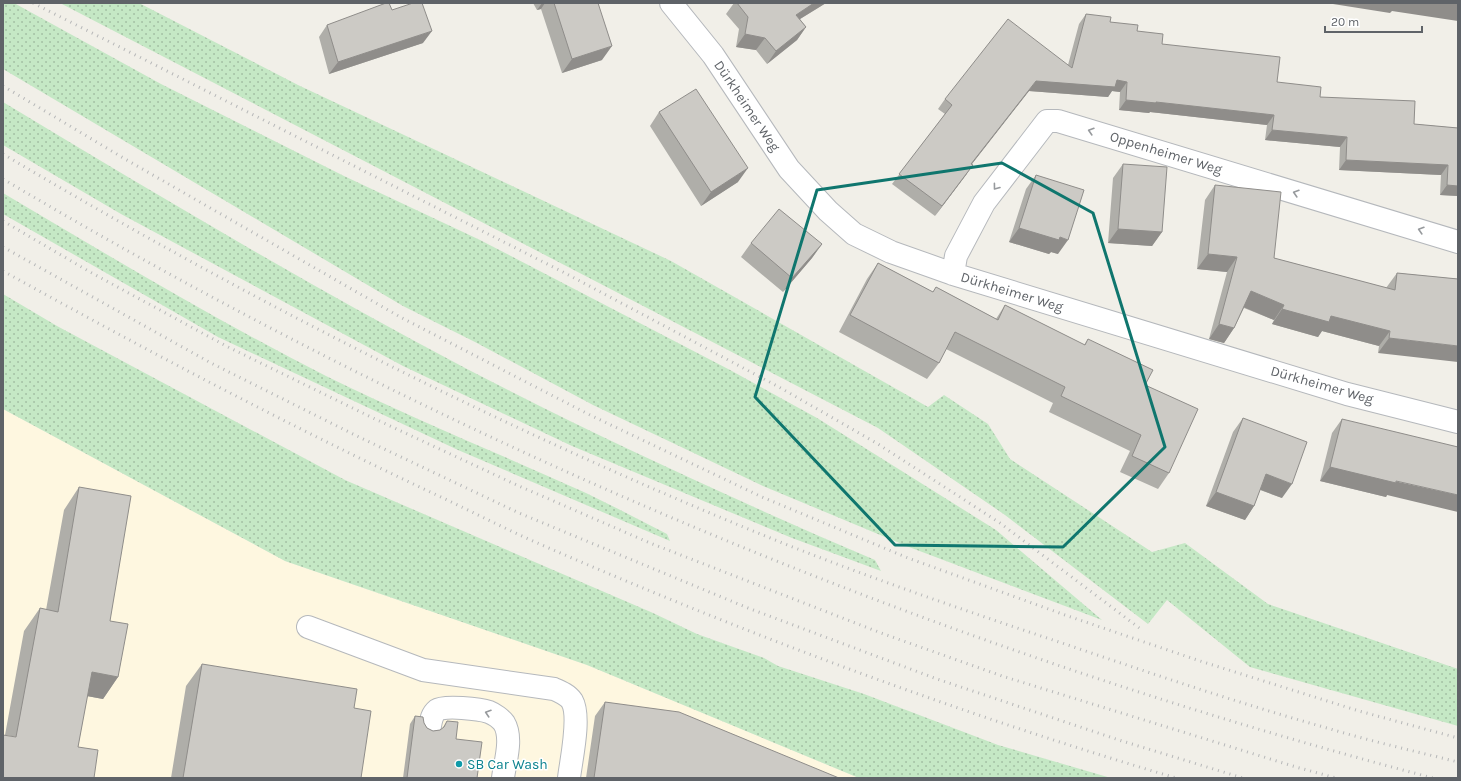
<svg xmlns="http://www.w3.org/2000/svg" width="1461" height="781" viewBox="0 0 1461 781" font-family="Karla,sans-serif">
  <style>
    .commercial { fill: #fef7e0 }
    .grass { fill: url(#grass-dots) }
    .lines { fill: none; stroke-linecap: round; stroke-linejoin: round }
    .minor-casing { stroke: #b5b8bc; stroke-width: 24 }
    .minor { stroke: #fff; stroke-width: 22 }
    .rail { stroke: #b6b7b8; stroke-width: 3; stroke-dasharray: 1 5; stroke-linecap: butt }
    .wall { fill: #afaea9 }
    .shaded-wall { fill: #8f8d8a }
    .building { fill: #cccac5; stroke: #8f8d8a }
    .oneway { stroke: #979a9d }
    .marked { fill: none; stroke: #0f766e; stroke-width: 3; stroke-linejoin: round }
    .culture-dot { fill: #0f9aa8; stroke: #fff; stroke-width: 1.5 }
    .labels { text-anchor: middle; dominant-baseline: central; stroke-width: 3; stroke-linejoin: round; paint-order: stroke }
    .street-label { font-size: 14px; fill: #5f6368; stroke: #fff }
    .culture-label { font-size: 14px; fill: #0d838f; stroke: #fff; text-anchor: start }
  </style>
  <defs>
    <pattern id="grass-dots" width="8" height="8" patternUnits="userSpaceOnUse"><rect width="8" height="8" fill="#c5e8c5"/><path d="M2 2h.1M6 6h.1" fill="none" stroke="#a3c0a4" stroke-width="1.8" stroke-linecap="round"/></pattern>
  </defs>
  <rect width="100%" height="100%" fill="#f1efe8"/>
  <path class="commercial" d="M3,409L285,561L587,665L859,778H3Z"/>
  <path class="grass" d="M3,3H14L161,84L344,176L480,240L730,370L817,418L996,530L1102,620L909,547L763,486L593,405L475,342L403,306L3,69Z
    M60,3H139L298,85L671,261L928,407L944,395L988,424L1010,459L1152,552L1185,543L1268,604L1458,669V726L1250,667L1167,600L1148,624L1005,515L878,428Z
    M3,102C156,194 309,286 467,369C600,438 737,501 875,560L881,571L792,538L572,446L403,366L121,214L3,145Z
    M3,193C109,256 216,320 326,376C411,418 500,454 586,493C613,506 640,520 667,534L670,541L458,450L218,337L3,214Z
    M3,294L57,326L345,480L653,613L697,634L764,658L778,666L864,694L998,745L1111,778H859L587,665L285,561L3,409Z"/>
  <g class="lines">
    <defs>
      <path id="minor" d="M671,3L713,55L789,169L828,211L854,234L891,252L953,274L1347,394L1458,422
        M953,274L956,256L984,203L1047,121H1058L1458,242
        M308,627L423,670L554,689C561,692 568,695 572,701C581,717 571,760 569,778
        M430,726C431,720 432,714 437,710C444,705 480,709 489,712C494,714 501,719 504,723C513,738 505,762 503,778"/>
    </defs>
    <use href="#minor" class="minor-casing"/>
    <use href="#minor" class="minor"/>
    <path class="rail" d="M33,3L563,272L779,387L878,444L1000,523L1142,630
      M3,86L125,159L402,318L592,416L762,497L908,558L1065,615L1200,661L1359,711L1458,738
      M3,154C253,303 515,435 785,544C876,580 969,612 1062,643C1150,673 1238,703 1327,728C1370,741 1414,751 1458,762
      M3,179C450,444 930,646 1433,778
      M3,221L90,272L228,347L373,418L519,486L650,543L881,633L1002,676L1296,767L1336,778
      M3,247L211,363L359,437L519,513L748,608L937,679L1122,741L1243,778
      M3,271C142,348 282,422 426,490C465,508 503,528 542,545C748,635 960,714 1176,778"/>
  </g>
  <path class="wall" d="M533,3H598L602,60L562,73L541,9L537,10Z
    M734,3H826L800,19L806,27L797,40L767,64L756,50L736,47L739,29L726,14Z
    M392,10L423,43L329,74L319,37L327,25Z
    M1086,14L1137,31L1162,44L1320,97L1414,124L1458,128V196L1440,195L1441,175L1339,170L1340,147L1265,140L1267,125L1150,112L1149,113L1119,110L1120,92L1112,91L1108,97L1029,91L972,164L966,175L935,216L892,184L945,114L938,109L945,99L1068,65L1079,24Z
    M659,112L738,182L701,206L650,126Z
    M1123,164L1162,232L1152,246L1108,243L1113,178Z
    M1036,175L1058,254L1051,252L1049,254L1009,242L1026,189Z
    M1215,185L1274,258L1386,288L1397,273L1458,279L1378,353L1379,346L1322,331L1318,337L1272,324L1274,320L1244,308L1234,328L1224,343L1209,339L1227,272L1197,269L1205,200Z
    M751,243L822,244L812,258L783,292L741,257Z
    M878,263L933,292L936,287L996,319L1005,305L1084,345L1088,339L1145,385L1169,473L1158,489L1120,472L1130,451L1049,412L1053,403L946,349L939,363L927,379L839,332L867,279Z
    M1243,418L1282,498L1260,490L1254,506L1245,520L1206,506L1233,432Z
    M1342,419L1387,495L1386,497L1320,481L1332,433Z
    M79,487L110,621L118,677L103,699L87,696L78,747L5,735L24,631L40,608L46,610L64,510Z
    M202,664L354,708L361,778H171L186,686Z
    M605,702L839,778H586L595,716Z
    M415,716L424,723L427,728L433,731L440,730L442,729L447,721L456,739L477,778H403L410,724Z"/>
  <path class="shaded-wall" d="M542,3H545L541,9L537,10Z
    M814,3H826L787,27L796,15Z
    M1334,3H1458V21L1392,11L1390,13L1333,4Z
    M806,27L797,40L767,64L776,51Z
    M432,31L423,43L329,74L338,62Z
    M745,34L765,38L756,50L736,47Z
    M612,46L602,60L562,73L572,59Z
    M1117,80L1127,82L1120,92L1112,91L1108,97L1029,91L964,174L971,164L1036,81Z
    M1126,100L1156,102L1274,115L1267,125L1150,112L1149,113L1119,110Z
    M1272,130L1347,137L1340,147L1265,140Z
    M1346,160L1448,165L1441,175L1339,170Z
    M973,165L966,175L935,216L942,206Z
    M748,168L738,182L701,206L711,192Z
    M1447,185L1458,186V196L1440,195Z
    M1019,228L1060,237L1068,240L1058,254L1051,252L1049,254L1009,242Z
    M1118,229L1162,232L1152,246L1108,243Z
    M822,244L812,258L783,292L792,278Z
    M1208,254L1237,257L1227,272L1197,269Z
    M1251,291L1284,305L1274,320L1241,306Z
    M1282,309L1331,316L1390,331L1379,346L1322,331L1318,337L1272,324Z
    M1219,324L1234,328L1224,343L1209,339Z
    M1389,338L1458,346V362L1378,353Z
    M1330,467L1458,495V512L1387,495L1386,497L1320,481Z
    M1266,474L1292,484L1282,498L1256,488Z
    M1216,492L1254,506L1245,520L1206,506Z
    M92,672L118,677L103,699L76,694Z"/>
  <path class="building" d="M386,3H389L392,10L413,3H422L432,31L338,62L327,25Z
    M554,3H598L612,46L572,59Z
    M737,3H814L796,15L806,27L776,51L765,38L745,34L748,17Z
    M1086,14L1111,17L1110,22L1138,25L1137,31L1163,34L1162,44L1280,57L1277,82L1321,87L1320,97L1415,101L1414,124L1458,128V186L1447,185L1448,165L1346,160L1347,137L1272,130L1274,115L1156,102V103L1126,100L1127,82L1117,80L1115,87L1036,81L971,164L973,165L942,206L899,174L952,105L945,99L1008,19L1072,68Z
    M696,89L748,168L711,192L659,112Z
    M1123,164L1167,167L1162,232L1118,229Z
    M1036,175L1084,190L1068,240L1060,237L1059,240L1019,228Z
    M1215,185L1281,192L1274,258L1395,290L1397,273L1458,279V346L1389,338L1390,331L1331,316L1329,322L1282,309L1284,305L1251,291L1234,328L1219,324L1237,257L1208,254Z
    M779,209L822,244L792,278L751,243Z
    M878,263L933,292L936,287L998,320L1005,305L1085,345L1088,339L1153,370L1145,385L1198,409L1169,473L1132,456L1141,435L1061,396L1065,387L955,332L939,363L850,315Z
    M1243,418L1307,442L1292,484L1266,474L1254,506L1216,492Z
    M1342,419L1458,447V495L1396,481V483L1330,467Z
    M79,487L131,496L110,621L128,624L118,677L92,672L78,747L98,750L94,778H3V735L16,737L40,608L58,612Z
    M202,664L357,689L354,708L371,711L361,778H183Z
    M605,702L679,712L839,778H594Z
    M415,716L423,717L424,723L427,728L433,731L440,730L444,727L447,721L458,722L456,739L482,742L477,778H407Z"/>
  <defs><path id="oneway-chevron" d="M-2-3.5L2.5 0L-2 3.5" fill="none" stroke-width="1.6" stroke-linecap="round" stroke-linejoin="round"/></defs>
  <g class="oneway">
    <use href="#oneway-chevron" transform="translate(1091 131) rotate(-163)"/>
    <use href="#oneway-chevron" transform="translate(996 187) rotate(127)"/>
    <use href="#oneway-chevron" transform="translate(1296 193) rotate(-163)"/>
    <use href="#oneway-chevron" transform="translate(1421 230) rotate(-163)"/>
    <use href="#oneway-chevron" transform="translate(488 713) rotate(-162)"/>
  </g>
  <path class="marked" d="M1002,163L1093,213L1165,447L1063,547L895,545L755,397L817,190Z"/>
  <circle class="culture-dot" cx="459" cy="764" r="4"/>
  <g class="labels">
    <g class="street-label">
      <text transform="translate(747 106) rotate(56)">Dürkheimer Weg</text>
      <text transform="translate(1166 153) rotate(17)">Oppenheimer Weg</text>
      <text transform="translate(1012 292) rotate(17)">Dürkheimer Weg</text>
      <text transform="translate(1322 385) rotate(16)">Dürkheimer Weg</text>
    </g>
    <g class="culture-label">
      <text x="467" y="764">SB Car Wash</text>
    </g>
  </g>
  <rect width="1461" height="781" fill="none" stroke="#5f6368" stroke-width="8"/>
  <path d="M1325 26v6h97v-6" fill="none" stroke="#5f6368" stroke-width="2"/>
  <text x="1331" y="26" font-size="12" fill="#5f6368" stroke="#ffffff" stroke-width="3" paint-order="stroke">20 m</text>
</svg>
